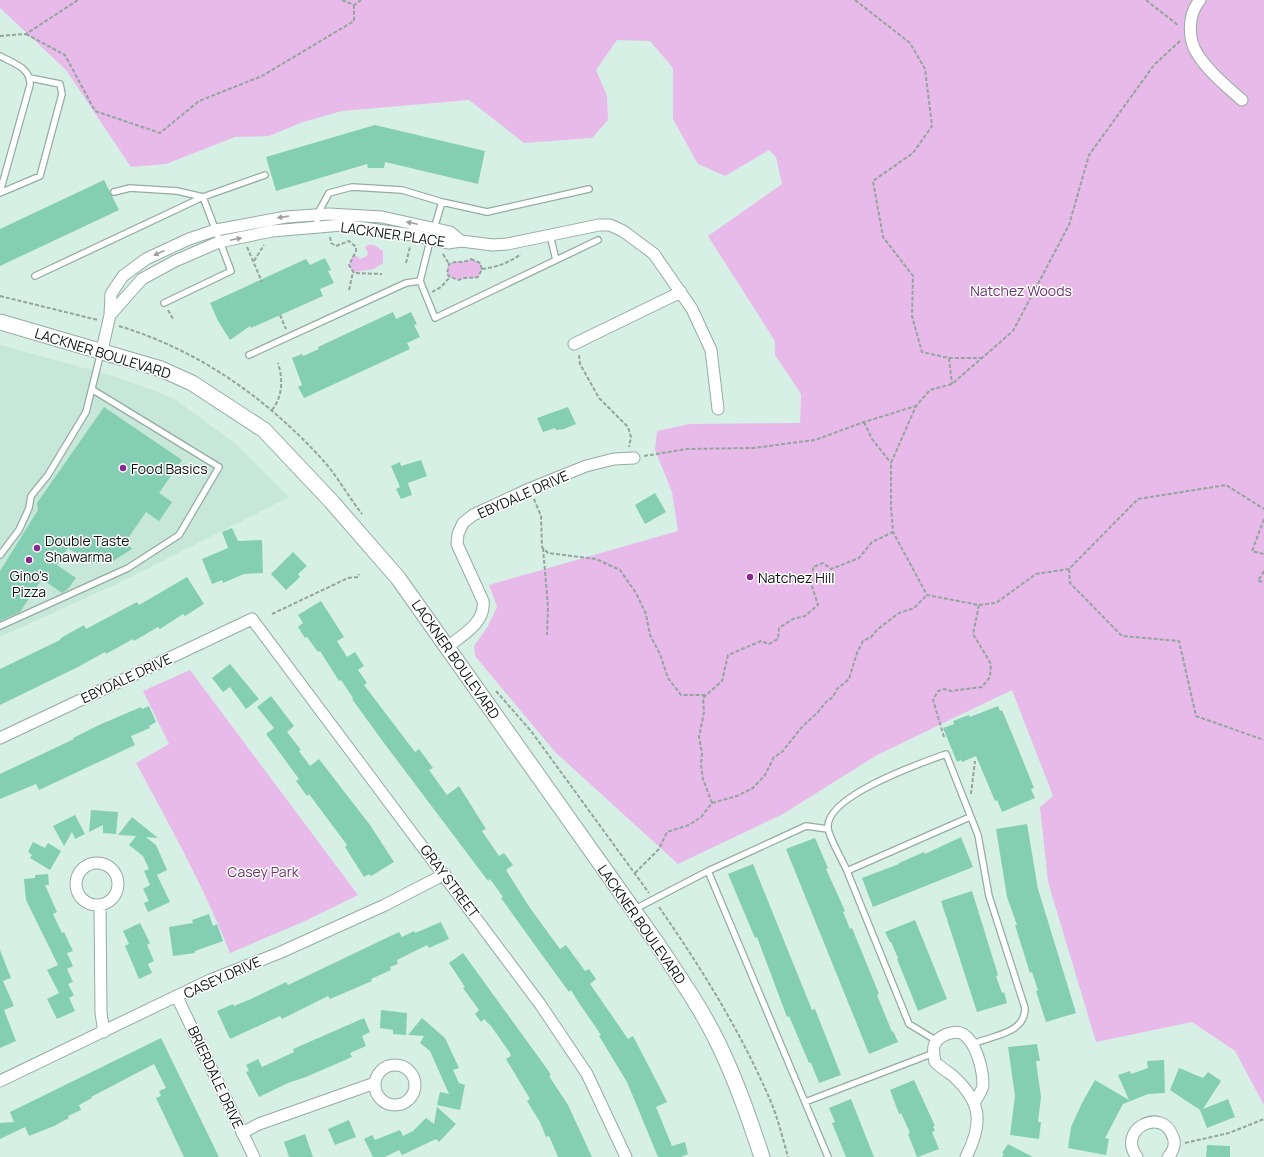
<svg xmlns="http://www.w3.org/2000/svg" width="1264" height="1157" viewBox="0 0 1264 1157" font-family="Manrope,sans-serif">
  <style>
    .built { fill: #c6e7da }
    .green { fill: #e8bae9 }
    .building { fill: #84ceb4 }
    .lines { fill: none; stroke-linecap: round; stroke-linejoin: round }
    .lane-casing { stroke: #94aca2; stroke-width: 8 }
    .street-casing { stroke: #94aca2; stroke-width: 13 }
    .secondary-casing { stroke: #94aca2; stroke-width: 17 }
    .path { stroke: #92a59e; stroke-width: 2; stroke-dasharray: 4 2; stroke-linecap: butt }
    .lane { stroke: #fff; stroke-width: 5.5 }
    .street { stroke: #fff; stroke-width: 11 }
    .secondary { stroke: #fff; stroke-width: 15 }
    .oneway { fill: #9da09f }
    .poi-dot { fill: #8c2991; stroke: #fff; stroke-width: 1.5 }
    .labels { text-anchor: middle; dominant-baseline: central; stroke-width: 3; stroke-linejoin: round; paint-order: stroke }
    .street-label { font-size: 14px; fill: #0a120f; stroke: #fff }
    .park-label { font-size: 14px; fill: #6b336d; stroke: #fff }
    .poi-label { font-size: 14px; fill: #0a120f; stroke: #fff; text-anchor: start }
  </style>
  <rect width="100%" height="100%" fill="#d7f0e6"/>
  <path class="built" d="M0,345L117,377L173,398L236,444L289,497L121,582L0,637Z"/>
  <path class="green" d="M0,0H1264V1105L1235,1051L1192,1022L1096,1042L1048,882L1040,807L1053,796L1012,690L877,755L783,814L678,864L555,752L475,656L474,646L488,626L497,607L489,585L678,531L672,492L655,450L657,431L690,424L800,423L801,394L775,355V341L708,236L782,184L776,157L769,150L725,176L698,164L673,119V68L650,41L617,40L596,70L607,96L608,120L592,138L524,143L469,100L342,111L303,122L269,136L235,137L166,164L131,167L66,70L0,8Z
    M368,245H374L383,251V263L374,269L353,272L349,265L354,254L360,259L367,256L368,253L365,247Z
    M471,259L480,263L482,269L478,277C471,279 466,276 459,280L450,277L447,274L449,264C457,260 463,264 471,259Z
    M190,670L358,895L305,921L230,953C204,887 170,826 136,763L169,744L143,691Z"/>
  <path class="building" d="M375,125L485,151L478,184L385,162L384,168H368L367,164L276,191L266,157Z
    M104,180L119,210L0,266V229Z
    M325,258L331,270L328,271L334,283L320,289L323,296L251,328L250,326L230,340L218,321L210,303L306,259L310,265Z
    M393,312L396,319L411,312L417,324L414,325L420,337L407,343L410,349L304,398L298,387L302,385L292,358L302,354L303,356L319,349L318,347Z
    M104,407L182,460L159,493L172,502L159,521L146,512L126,541L132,549L113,561L93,564L68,548L57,565L76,578L68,589L62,593L42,579L20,612L0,621V571L38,510L37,503Z
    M568,407L576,424L564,429L556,430L555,428L543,432L537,418Z
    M421,460L427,476L408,483L412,495L401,499L396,489L400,487L391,466L400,462L401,466Z
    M655,493L666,512L645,524L635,505Z
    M232,528L238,541L262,540L263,573L244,574L223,583L222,580L212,584L202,559L228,548L222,532Z
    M293,552L307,566L298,574L300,577L286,590L271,574Z
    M187,577L204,604L185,616L183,614L160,629L158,627L134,641L133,639L106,654L105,652L78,667L0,705V669L60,640L61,638L84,625L86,629L137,602L139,605Z
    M321,601L344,637L337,641L347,657L355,652L364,666L358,670L367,683L364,685L415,752L419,749L433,768L429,770L447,795L459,786L486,829L482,831L499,856L504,853L513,865L506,870L530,908L560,949L566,945L585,971L589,969L596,979L590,984L628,1039L633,1036L660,1088L667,1102L656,1107L672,1146L685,1142L688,1154L681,1157H658L627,1082L599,1036L601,1035L577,1000L571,990L569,992L542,955L501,898L503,897L490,879L488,881L381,739L352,699L353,698L341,680L339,681L320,651L318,652L307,637L305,638L298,627L303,623L298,615Z
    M230,664L259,699L246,709L230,687L223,692L212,678Z
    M271,696L294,726L287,732L301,750L299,751L310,766L319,759L370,825L394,862L371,876L369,874L364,877L345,847L347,845L309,794L307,796L296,781L299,779L266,734L274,728L257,707Z
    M149,706L156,722L149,726L150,728L131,736L135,745L39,790L36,784L0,799V774L74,739L73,738L99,725L141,707L142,709Z
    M998,706L1000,711L1002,710L1015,741L1034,788L1031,789L1035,798L1002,812L997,800L995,801L976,756L962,762L961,760L957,762L943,728L954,724L953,721L969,715L970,717Z
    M91,810L118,812L116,834L103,833V825L89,832Z
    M75,815L85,834L75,839L72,832L64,846L53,826Z
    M132,817L158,838L146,837L156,845L167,870L157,875L170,902L148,912L144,903L149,901L143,889L150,885L144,871L149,869L143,856L129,845L136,836L118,835Z
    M1027,824L1038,889L1076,1013L1046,1022L1036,991L1038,990L1032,972L1030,973L1015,925H1017L1007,897L996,829Z
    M961,837L973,867L873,907L862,878L899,864V863L924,852L925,854Z
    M815,838L828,868L826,869L845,911L843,912L850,929L852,928L879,994L877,995L892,1032L893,1031L898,1042L869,1054L786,849Z
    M33,842L45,848L48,843L61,851L50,870L30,858L32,855L28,852Z
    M753,864L812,1010L815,1009L841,1075L819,1083L811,1063H809L789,1016L787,1017L757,937L755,938L728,874Z
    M48,874L49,885H45L57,912L53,914L62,933L64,932L73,951L67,953L73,966L67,969L73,982L68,984L74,995L69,998L75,1011L57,1019L47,999L59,993L47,970L58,965L26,900L24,879L35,878V875Z
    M972,891L998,975L996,976L1002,993L1004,992L1007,1003L977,1012L941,901Z
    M209,914L213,926L217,924L223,941L195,951V953L173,956L169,927L193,923L192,920Z
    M915,920L947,999L918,1011L897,959L898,958L891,942H890L885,932Z
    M441,922L449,939L429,948L427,945L397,960L398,964L390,967L391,970L371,979L372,981L330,999L328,996L282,1019L280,1016L230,1039L217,1011L233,1004L234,1006L251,999L286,982L288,985L399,932L402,937L414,931L415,933Z
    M140,923L150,943L147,945L154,961L148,964L152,973L139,979L125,946L129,944L123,931Z
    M0,950L11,978L3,981L14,1006L4,1010L16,1041L0,1048Z
    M463,953L545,1066L551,1075L549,1076L568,1105L592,1157H558L549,1136L546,1137L540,1122L527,1101L530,1099L506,1059L511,1056L510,1053L491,1026L484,1019L481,1022L475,1014L479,1010L463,988L465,987L449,963Z
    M381,1010L407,1013L406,1035L393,1034V1030L380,1028Z
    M364,1018L370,1032L362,1036L366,1046L350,1053L352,1057L306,1077L288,1083L259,1097L246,1072L249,1071L246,1065L258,1059L262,1067L294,1052L293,1049Z
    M422,1018L445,1038L459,1068L453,1070L459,1083L465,1085L460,1110L437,1105L440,1092L449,1094L430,1051L420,1043L424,1036L408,1035Z
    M161,1038L219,1157H184L156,1098L161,1096L159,1091L166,1088L154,1064L91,1097L92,1098L79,1105L81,1110L68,1116L69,1118L54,1126L29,1136L25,1127L0,1139V1123L14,1122L10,1112Z
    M1037,1044L1040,1061H1036L1041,1097L1038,1122H1041L1039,1139L1010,1135L1015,1096L1008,1047Z
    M1164,1060L1165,1093L1148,1094L1123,1104L1105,1138L1109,1139L1106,1155L1068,1148L1071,1127L1082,1103L1095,1080L1129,1100L1118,1075L1130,1071L1131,1074L1148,1068L1147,1061Z
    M1179,1068L1203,1078L1208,1072L1221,1081L1203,1109L1228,1099L1235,1117L1207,1128L1200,1110L1170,1090Z
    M914,1080L935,1126H933L935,1131L932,1132L939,1149L918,1157H917L908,1134L910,1133L901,1113L899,1114L890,1090Z
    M851,1099L874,1157H846L832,1123L835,1122L829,1108Z
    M437,1107L456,1124L439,1142L436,1139L402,1155L399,1150L385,1157H373L364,1139L372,1135L375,1140L400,1130L403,1136L413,1131L426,1118L434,1124Z
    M349,1120L356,1137L335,1145L328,1129Z
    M305,1134L313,1157H289L284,1142Z
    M1008,1144L1033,1157H1002L1004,1154L1002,1153Z
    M1207,1145L1230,1146V1157H1206Z"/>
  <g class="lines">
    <defs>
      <path id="lane" d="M0,56C13,63 31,68 30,85L0,192
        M114,192L130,188L177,191L203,197L265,175
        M0,193L40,176L62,94L60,84L30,78
        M442,202L487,212L589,189
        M317,227V215L329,193L352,187L402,190L442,202L434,229
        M550,235L556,260
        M431,237L420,281L435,318L598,240
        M35,276L203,197L231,271L164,303
        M249,355L406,283L420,281
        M0,555L19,530L29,508L31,496L48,475L86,412L101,352
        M0,626L128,568L179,535L219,467L93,390
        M708,871L828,1157
        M847,871C843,861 829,838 828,828C825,796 921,763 946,754L978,835L989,896L1025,1008C1025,1034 993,1035 973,1044
        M633,910L708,871L806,826L828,829
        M937,1041L909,1024L847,871L970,817
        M805,1102L934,1053"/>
      <path id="street" d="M1200,0C1188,14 1187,39 1198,55C1209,72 1227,87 1242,100
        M110,315L142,279L175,261L219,242L272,231L342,225L413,235L448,243L461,241L493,245L507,244L599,225H610L623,231L654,254L692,309L711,350L718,409
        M574,344L681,292
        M102,350L110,315L111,294L123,276L146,259L189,239L216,230L286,217L329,214L382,217L450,232L461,241
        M447,647C463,635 486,622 483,601L457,544L458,534L463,523L473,515L529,489L586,466L614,459L634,458
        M0,738L252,619L540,1004L587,1074L626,1157
        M76 884a21 21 0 1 1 42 0a21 21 0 1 1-42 0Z
        M100,905L101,1013L104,1032
        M177,997L254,1157
        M375 1085a20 20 0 1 1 40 0a20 20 0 1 1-40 0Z
        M0,1081L210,980L279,953L385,905L445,874
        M242,1133L259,1124L375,1083
        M966,1157C984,1122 981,1101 952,1075C946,1071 940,1067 935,1062C934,1057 933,1051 934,1046C937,1036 954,1029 963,1034C976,1042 983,1069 983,1085C983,1090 977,1097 975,1102
        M1137,1157C1116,1130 1162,1105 1173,1137C1176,1144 1173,1152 1168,1157"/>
      <path id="secondary" d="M0,322L161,369L192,383L264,430L331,501L398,578L656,942C678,975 701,1008 718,1043C736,1080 749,1118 762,1157"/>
    </defs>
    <use href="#lane" class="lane-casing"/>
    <use href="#street" class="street-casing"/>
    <use href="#secondary" class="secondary-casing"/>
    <path class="path" d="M342,0L354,5L361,0
      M855,0L910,43L925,69L932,126L913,153L873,181L883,237L913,276L912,316L922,352L949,358H984
      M1146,0L1179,26
      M26,34L65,55L95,111L160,133L199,101L262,76L354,21V5
      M0,36L26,34L78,0
      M1180,41L1154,65L1089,155L1069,225L1013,331L952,384L930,390L916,406L891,463V507L893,532L927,595L979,605L996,603L1036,574L1069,569L1138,499L1226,485L1264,509
      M330,237L331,243L336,246L349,241L356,247V251L349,265L354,273L382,274
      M247,247L262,282
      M443,254L449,264
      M471,259L480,263L482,269L478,277C471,279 466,276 459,280L450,277L447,274L449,264C457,260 463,264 471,259Z
      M254,261L264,245
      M406,263L410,247
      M482,269C498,267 508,263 521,254
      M349,290L353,272
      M432,292L441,287L450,277
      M0,296L98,320
      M168,310L173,319
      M280,315L286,329
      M119,326C198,350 265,397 321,458C336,474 348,496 362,514
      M579,355L580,364L599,398L628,427L631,437L629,447
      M949,358L952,384
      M272,410C283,396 283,379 278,363
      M864,422L872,439L891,463
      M644,456L687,449L753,448L815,440L864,422L916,406
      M534,499L541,516L542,547L548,553L596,559L620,570L636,593L646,614L650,635L660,654L668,678L681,695H705
      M1264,519L1252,551L1264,554
      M543,548L548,607L547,635
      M1069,569L1070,583L1122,636L1179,641L1196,716L1264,740
      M1264,571L1258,581L1264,582
      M272,614L348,578L358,577L359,574
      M496,691L531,731L649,893
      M944,737L933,700L938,691L944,689L951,691L982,687L990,677L991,664L973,634L979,605
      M971,794L975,761
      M712,803L703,779L701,765L702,753L699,737L704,712L703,698L722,681L728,655L761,641L769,644L778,639L779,628L793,619L805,616L818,605L812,586L813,567L823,563L831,569L859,558L872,542L893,532
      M635,873L659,849L667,832L689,825L701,817L712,803L737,796L753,788L765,775L774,757L782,752L801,728L818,712L826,702L833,697L837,689L849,679L857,653L863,641L871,637L878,629L899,613L914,608L927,595
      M659,907C702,969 741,1032 771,1102C778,1119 783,1139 788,1157
      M1185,1143L1229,1133L1264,1119"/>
    <use href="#lane" class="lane"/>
    <use href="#street" class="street"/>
    <use href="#secondary" class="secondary"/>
  </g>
  <defs><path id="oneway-solid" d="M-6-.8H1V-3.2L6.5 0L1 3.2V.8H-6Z"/></defs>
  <g class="oneway">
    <use href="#oneway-solid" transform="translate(283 217) rotate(172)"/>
    <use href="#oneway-solid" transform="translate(412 223) rotate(-168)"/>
    <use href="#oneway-solid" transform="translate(236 239) rotate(-12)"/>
    <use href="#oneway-solid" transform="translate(159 253) rotate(155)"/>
  </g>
  <g class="poi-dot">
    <circle cx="123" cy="468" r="4"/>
    <circle cx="37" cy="548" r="4"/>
    <circle cx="29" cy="560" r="4"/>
    <circle cx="750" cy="577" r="4"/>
  </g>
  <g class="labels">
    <g class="street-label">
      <text transform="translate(393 234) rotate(8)">LACKNER PLACE</text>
      <text transform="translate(103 353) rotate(17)">LACKNER BOULEVARD</text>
      <text transform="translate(523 494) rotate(-24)">EBYDALE DRIVE</text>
      <text transform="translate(456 659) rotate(55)">LACKNER BOULEVARD</text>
      <text transform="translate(126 678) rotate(-25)">EBYDALE DRIVE</text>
      <text transform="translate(450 881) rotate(53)">GRAY STREET</text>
      <text transform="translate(642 924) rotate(55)">LACKNER BOULEVARD</text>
      <text transform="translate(222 977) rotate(-24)">CASEY DRIVE</text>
      <text transform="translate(216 1077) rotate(65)">BRIERDALE DRIVE</text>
    </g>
    <g class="park-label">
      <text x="1021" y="290">Natchez Woods</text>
      <text x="263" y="871">Casey Park</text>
    </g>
    <g class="poi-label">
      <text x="131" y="468">Food Basics</text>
      <text x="45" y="540">Double Taste<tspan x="45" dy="16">Shawarma</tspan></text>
      <text x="29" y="575" text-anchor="middle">Gino's<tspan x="29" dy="16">Pizza</tspan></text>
      <text x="758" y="577">Natchez Hill</text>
    </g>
  </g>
</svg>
